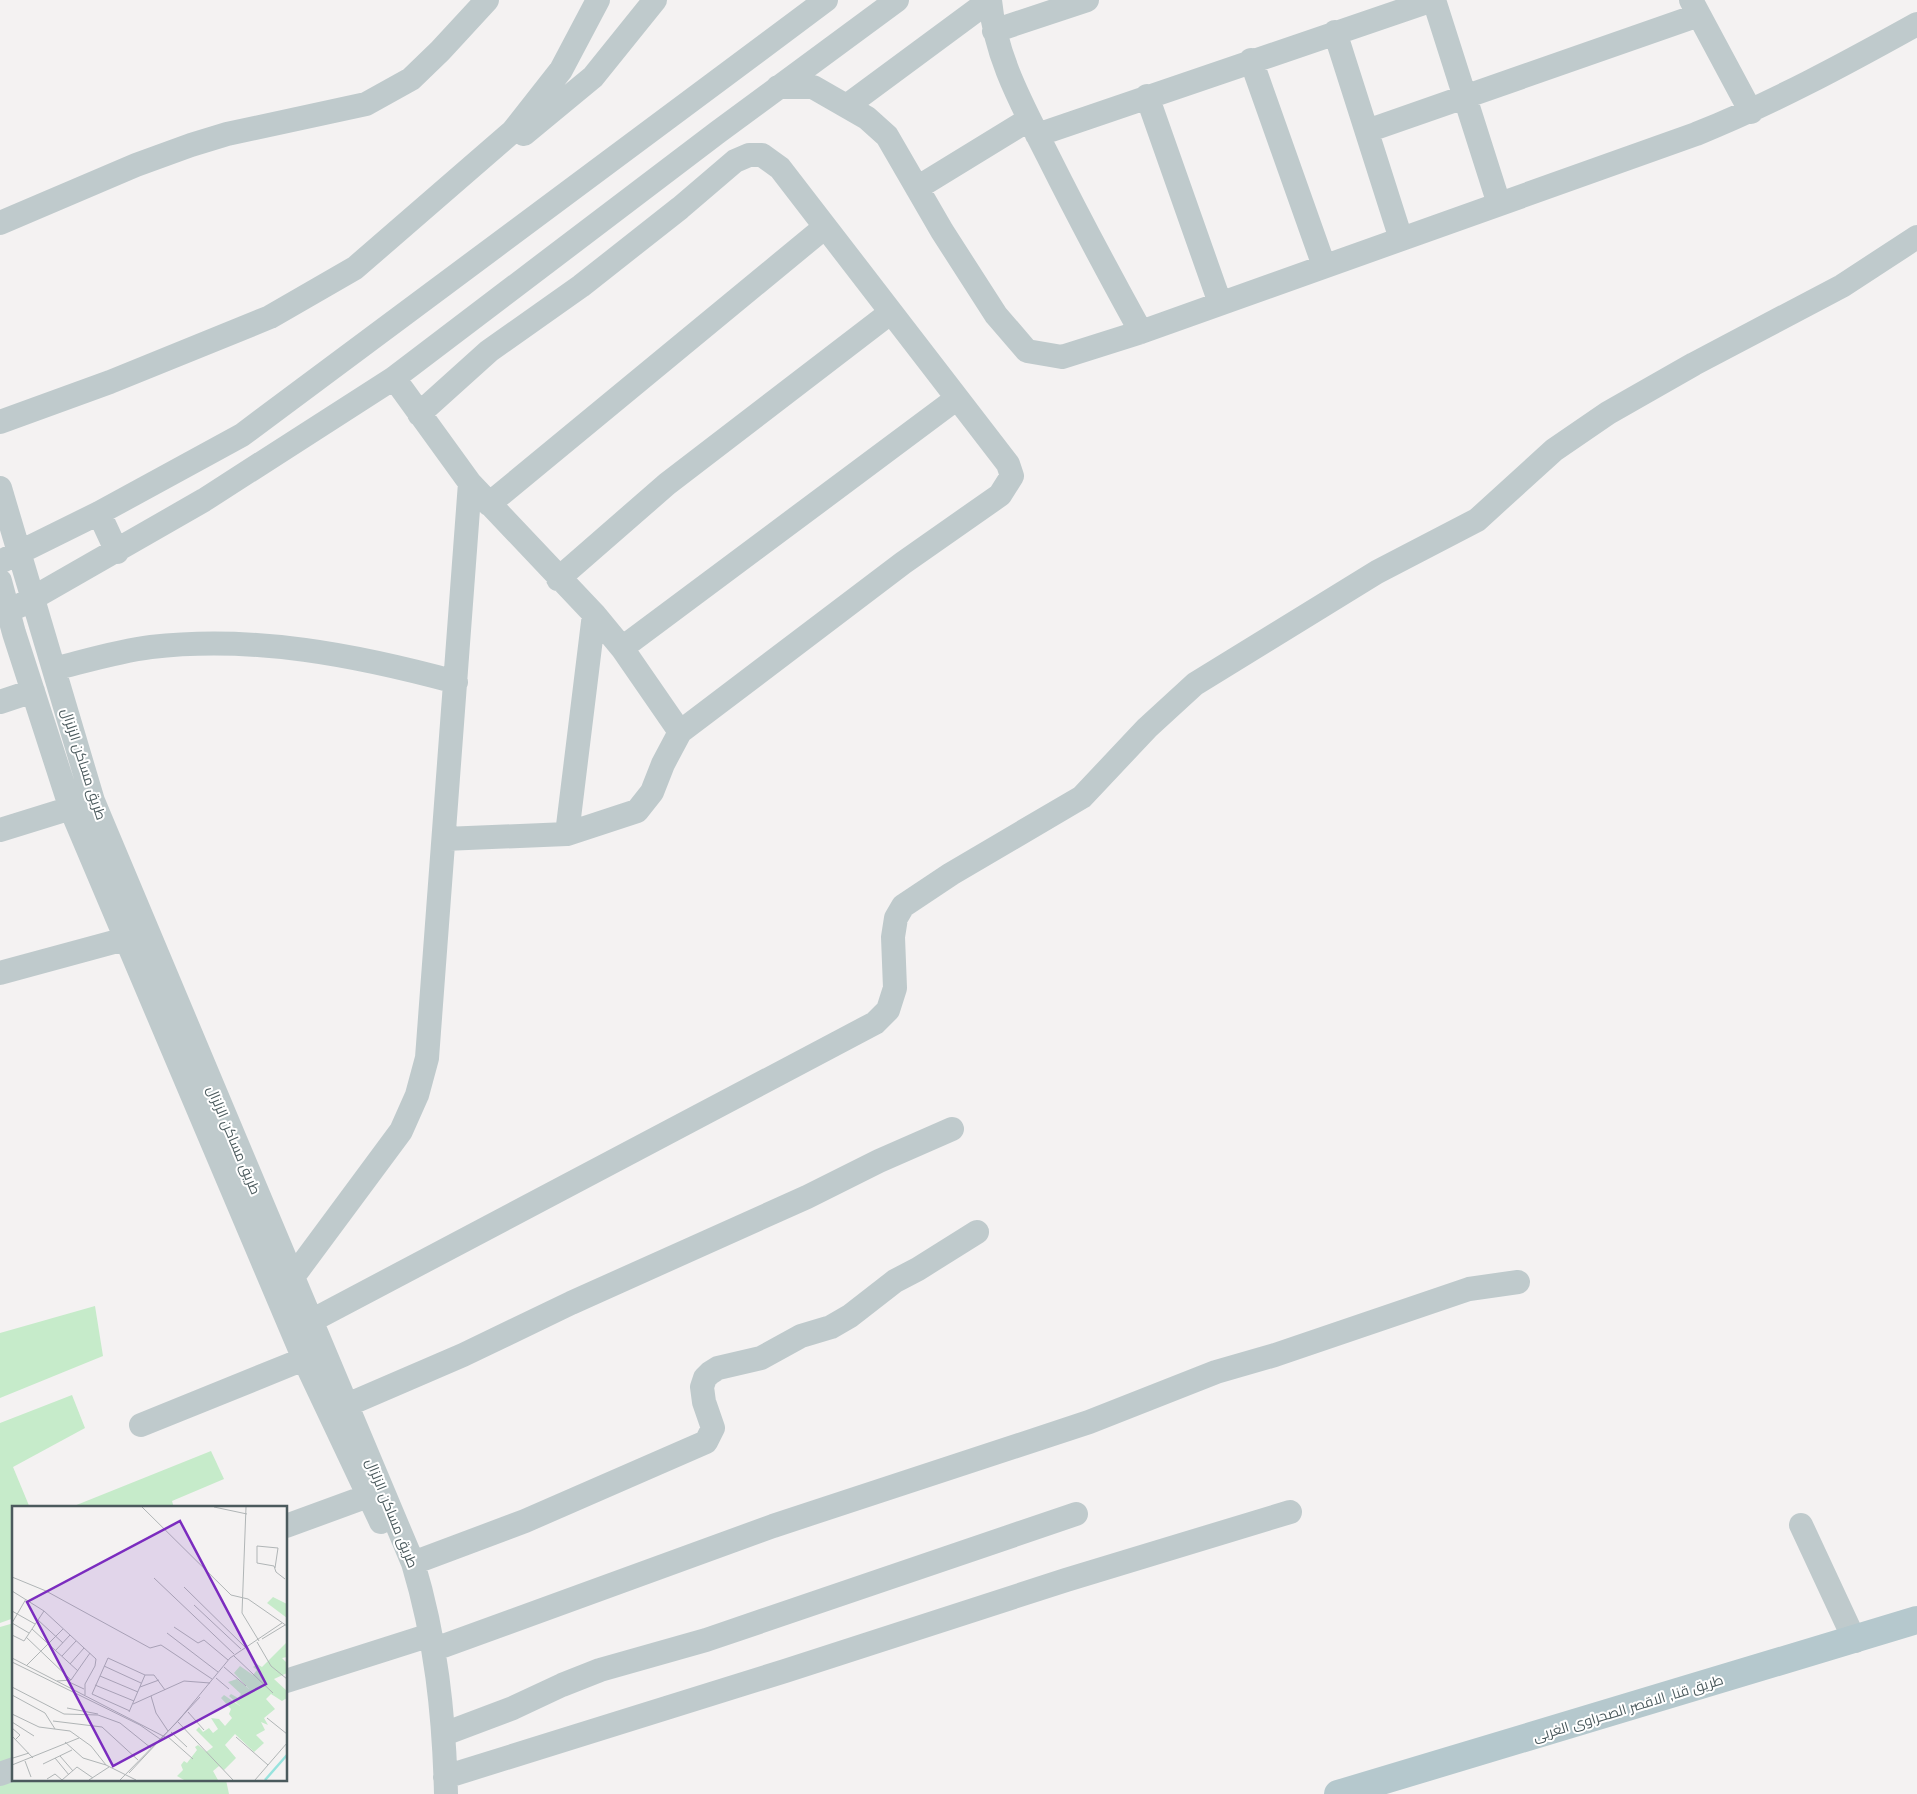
<svg xmlns="http://www.w3.org/2000/svg" width="1917" height="1794" viewBox="0 0 1917 1794" font-family="Helvetica,Cairo,sans-serif">
  <style>
    .green { fill: #c6ebca }
    .lines { fill: none; stroke-linecap: round; stroke-linejoin: round }
    .minor { stroke: #bfcacc; stroke-width: 24 }
    .major { stroke: #b5c8cd; stroke-width: 28 }
    .labels { text-anchor: middle; dominant-baseline: central; stroke-width: 4; stroke-linejoin: round; paint-order: stroke }
    .street-label { font-size: 14px; fill: #4b5a5d; stroke: #fff }
    .inset-river { fill: none; stroke: #98e3de; stroke-width: 2.5 }
    .inset-road { fill: none; stroke: #b0b5b6; stroke-width: 1 }
    .view { fill: #7b2cbf; fill-opacity: 0.15; stroke: #7b2cbf; stroke-width: 2.5 }
    .inset-edge { fill: none; stroke: #4b5a5d; stroke-width: 2.5 }
  </style>
  <rect width="100%" height="100%" fill="#f4f2f2"/>
  <path class="green" d="M95,1306L103,1356L0,1398V1333Z
    M72,1395L85,1428L13,1467L30,1508H14V1618L0,1623V1423Z
    M211,1451L224,1479L172,1501L174,1508H69Z
    M14,1623V1780H226L229,1794H0V1627Z"/>
  <g class="lines">
    <path class="minor" d="M990,0C995,57 1023,106 1048,156C1078,216 1109,274 1141,332
      M1434,0L1499,204
      M1691,0L1751,112
      M994,31L1087,0
      M1335,32L1401,239
      M1251,60L1324,266
      M778,87H813L867,118L887,136L942,231L996,315L1027,351L1062,357L1141,332L1696,134C1773,103 1845,64 1917,24
      M1147,96L1220,303
      M848,105L990,0
      M1367,131L1699,15
      M524,134L593,77L655,0
      M1037,135L1433,0
      M917,188L1028,120
      M0,223L136,165L191,145L227,134L366,104L411,79L440,51L487,0
      M394,378L470,483L594,614L622,648L680,732
      M419,414L489,351L581,286L680,208L735,161L749,155H762L780,168L1008,464L1012,476L1000,495L903,563L680,732L663,764L652,792L637,811L567,834L444,839
      M0,422L110,382L270,317L355,268L513,131L561,70L598,0
      M0,488L93,801L413,1563C436,1639 444,1714 446,1794
      M489,504L825,227
      M99,513L117,552
      M0,562L99,513L242,435L826,0
      M558,579L667,484L890,313
      M0,581L14,633L71,809L304,1359L381,1522
      M19,606L204,500L394,378L718,132L897,0
      M622,648L956,399
      M54,669C86,661 118,651 151,647C254,635 356,655 456,682
      M0,702L33,691
      M0,830L84,804
      M567,834L594,614
      M0,973L125,939
      M284,1289L401,1131L417,1095L427,1058L470,483
      M311,1321L875,1023L888,1010L895,988L893,937L896,918L903,906L951,874L1082,797L1147,728L1195,684L1377,572L1477,520L1554,450L1608,413L1694,364L1842,286L1917,237
      M347,1405L463,1355L571,1303L807,1197L879,1161L952,1129
      M141,1425L304,1359
      M1801,1525L1855,1641
      M286,1526L368,1496
      M413,1563L525,1521L706,1442L713,1428L704,1402L702,1387L705,1378L710,1373L718,1368L761,1358L801,1336L831,1327L850,1316L895,1281L918,1269L977,1232
      M435,1649L773,1526L1089,1422L1216,1372L1275,1355L1469,1289L1518,1282
      M286,1681L421,1638
      M444,1734L513,1708L562,1685L600,1670L706,1640L1076,1514
      M0,1774L14,1769
      M445,1777L785,1671L1066,1580L1290,1512"/>
    <path class="major" d="M1338,1794L1917,1620"/>
  </g>
  <g class="labels">
    <g class="street-label">
      <text transform="translate(84 764) rotate(72)">طريق مساكن الزلزال</text>
      <text transform="translate(234 1140) rotate(67)">طريق مساكن الزلزال</text>
      <text transform="translate(392 1513) rotate(68)">طريق مساكن الزلزال</text>
      <text transform="translate(1628 1708) rotate(-17)">طريق قنا, الاقصر الصحراوى الغربى</text>
    </g>
  </g>
  <g transform="translate(12 1506)">
    <rect width="275" height="275" fill="#f4f2f2"/>
    <path d="M261,91L275,98V112L255,97ZM275,136V151L270,152L275,157V167L262,173L275,185V192L270,195L259,188L254,193L263,203L252,212L256,219L249,216L253,224L244,229L252,237L242,246L223,228L213,239L224,252L212,264L207,260L201,265L206,274H172L165,270L171,264L169,259L172,255L175,257L185,244L183,241L186,239L194,246L201,241L184,224L187,221L191,226L197,222L201,227L206,223L199,212L207,213L213,220L220,212L217,208L219,203L209,192L212,189L228,200L217,190L219,188L226,192L229,188L216,176L225,173L237,183L222,167L228,160L241,169L245,164L241,161L245,158L250,161Z" fill="#c6ebca"/>
    <path class="inset-river" d="M253,274L275,249"/>
    <path class="inset-road" d="M130,1L219,89L236,93L275,120M202,1L235,8M234,1L230,107L247,135M263,62L266,42L245,40V57L262,60L264,66L273,73M0,71L34,85L138,142L149,139L200,173M142,72L222,148M172,81L233,141M0,85L32,105L84,153L83,160L73,178V189M182,99L229,143M0,105L23,118M26,114L51,137M0,117L14,93M0,117L17,127M162,121L186,137L192,134L216,154M20,123L66,165M155,127L206,166M0,129L12,135L32,105M14,131L59,174M250,133L273,119M245,136L259,160L275,173M44,144L58,129M50,150L64,135M222,150L261,187M0,152L153,231M0,156L128,219L148,233M58,158L72,142M14,160L51,123M92,160L129,177M212,161L234,180M88,170L126,186M204,172L217,183M45,175L59,174L78,147M57,176L72,183M83,179L122,195M0,181L52,208L86,209L108,217L139,242M128,181L147,174M0,189L33,207L43,223M139,190L144,207L156,225M121,198L172,175L198,177M55,202L86,208M118,205L80,188L96,152L133,169H142L153,184M117,206L133,169M176,206L192,224M0,208L27,221L58,225L79,240L94,259L124,274M255,212L275,228M41,215L90,221L126,254M0,216L22,230M166,216L221,274M0,222L8,229L4,233M159,226L175,241M0,230L21,252M155,230L181,253M224,231L256,259M53,236L71,252L94,259M48,250L61,265M1,252L17,247M43,252L57,269M13,255L19,271M31,258L60,244M0,259L67,232M117,267L188,191M35,273L43,268L50,274M50,274L65,261L81,272M77,274L97,261M108,274L166,215L218,152L270,117M243,274L275,237"/>
    <path class="view" d="M168,15L254,178L101,260L15,96Z"/>
    <rect width="275" height="275" class="inset-edge"/>
  </g>
</svg>
